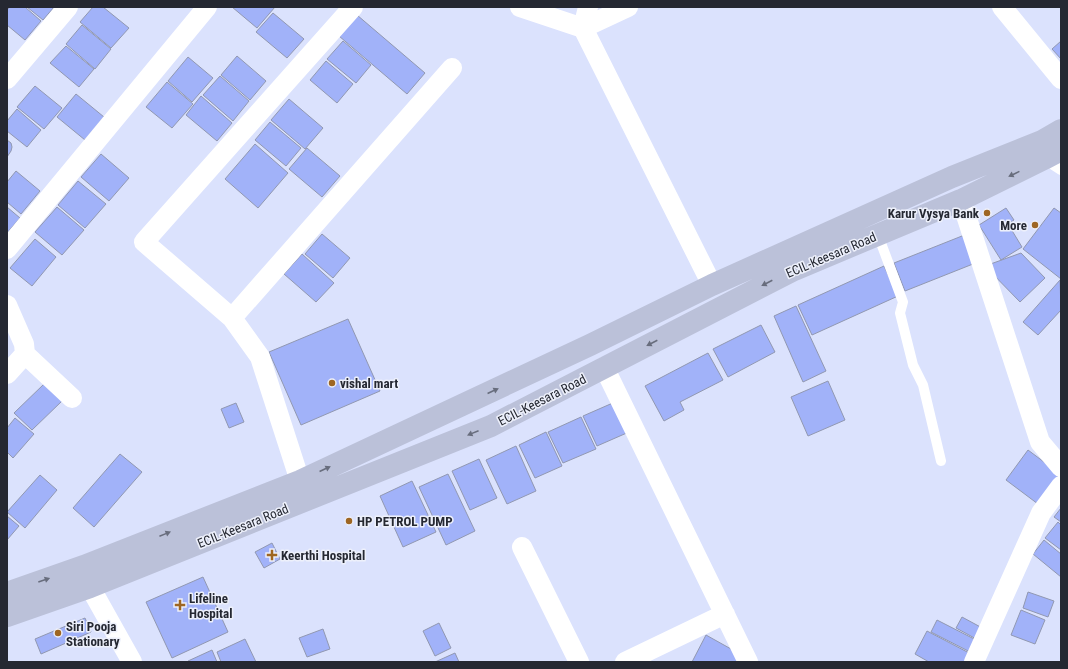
<svg xmlns="http://www.w3.org/2000/svg" width="1068" height="669" viewBox="0 0 1068 669" font-family="'Roboto Condensed',sans-serif">
  <style>
    .building { fill: #a1b2f9; stroke: #9198b1 }
    .lines { fill: none; stroke-linecap: round; stroke-linejoin: round }
    .lane { stroke: #fff; stroke-width: 10 }
    .street { stroke: #fff; stroke-width: 20 }
    .primary { stroke: #bbc1d9; stroke-width: 22 }
    .oneway { fill: #686d7d }
    .poi-dot { fill: #9e6623; stroke: #edf0fb; stroke-width: 1.5 }
    .labels { text-anchor: middle; dominant-baseline: central; stroke-width: 3; stroke-linejoin: round; paint-order: stroke }
    .poi-label { font-size: 13px; font-weight: bold; fill: #252832; stroke: #edf0fb; text-anchor: start }
    .street-label { font-size: 13px; fill: #252832; stroke: #edf0fb }
  </style>
  <rect width="100%" height="100%" fill="#dbe2fd"/>
  <path class="building" d="M10,7H25L41,21L25,40L7,25V10Z
    M27,7H54L43,20Z
    M93,7H103L129,28L111,48L80,22Z
    M232,7H275L257,28Z
    M273,13L304,39L287,58L256,32Z
    M357,15L425,73L407,94L339,36Z
    M82,25L111,49L95,69L66,44Z
    M343,41L371,65L356,83L327,59Z
    M1061,41V59L1052,49Z
    M66,46L94,69L79,87L50,63Z
    M237,56L266,81L250,100L221,75Z
    M188,57L213,78L192,102L168,81Z
    M326,61L353,84L337,103L310,80Z
    M220,76L249,101L233,121L203,95Z
    M167,82L193,104L172,128L146,107Z
    M35,86L62,108L44,129L17,107Z
    M76,94L104,117L85,140L57,117Z
    M201,96L232,123L217,141L186,115Z
    M289,99L323,128L305,149L271,120Z
    M17,109L41,130L27,147L7,131V121Z
    M270,122L301,148L286,166L255,140Z
    M7,140L11,143L12,147L11,151L7,157Z
    M255,144L288,173L258,208L225,179Z
    M307,148L340,176L322,197L289,169Z
    M101,154L129,178L109,201L81,177Z
    M16,171L40,191L21,214L7,202V182Z
    M78,181L106,204L85,228L58,205Z
    M7,207L20,218L7,233Z
    M57,207L84,230L62,255L35,232Z
    M1006,208L1014,220L1008,224L1022,247L1001,260L979,225Z
    M1054,208L1061,213V279L1023,249Z
    M322,234L350,258L333,278L305,254Z
    M967,234L978,262L905,291L894,263Z
    M35,239L56,257L32,286L10,268Z
    M1021,253L1045,278L1020,302L985,266Z
    M302,254L334,283L316,302L284,274Z
    M884,266L898,296L812,335L798,305Z
    M1060,280L1061,310L1038,335L1023,322Z
    M796,306L826,371L803,382L774,316Z
    M348,319L380,391L301,425L269,352Z
    M761,325L775,352L728,377L713,349Z
    M708,353L723,380L680,402L684,410L664,421L645,386Z
    M828,381L845,420L808,436L791,397Z
    M44,384L62,401L32,430L14,413Z
    M615,402L629,432L597,446L583,416Z
    M236,403L244,422L229,428L221,409Z
    M581,417L596,449L563,463L548,432Z
    M15,418L34,434L13,458L7,452V428Z
    M546,432L562,466L535,478L519,445Z
    M516,446L536,491L507,504L486,460Z
    M1028,450L1060,474L1038,504L1006,480Z
    M120,454L142,472L94,527L73,508Z
    M479,459L497,498L470,510L452,471Z
    M448,474L475,531L446,545L419,487Z
    M40,475L57,490L25,528L7,512Z
    M412,481L436,532L403,547L380,496Z
    M1061,508V522L1054,517Z
    M7,516L19,526L7,540Z
    M1058,522L1061,525V550L1045,538Z
    M1044,540L1061,554V577L1033,554Z
    M272,543L280,559L264,568L255,552Z
    M203,577L228,632L172,658L146,602Z
    M1028,592L1054,601L1048,617L1023,608Z
    M1021,610L1045,620L1035,644L1011,635Z
    M962,617L986,630L980,641L956,628Z
    M85,618L91,632L41,654L35,639Z
    M937,620L980,642L974,654L931,632Z
    M439,623L451,648L435,656L423,631Z
    M323,629L330,649L307,657L299,638Z
    M927,631L973,655L969,662H929L915,654Z
    M706,635L740,654L736,662H692Z
    M245,639L256,662H221L217,652Z
    M212,650L217,662H188V661Z
    M455,653L459,662H435Z"/>
  <g class="lines">
    <path class="lane" d="M1044,159L1061,170
      M878,235L903,302L900,313L913,365L923,385L941,461"/>
    <path class="street" d="M520,7L583,28L628,7
      M588,7L583,28L712,285
      M1002,7L1061,79
      M7,79L68,7
      M961,200L1040,442L1061,467
      M7,249L207,7
      M7,305L24,344L25,354L7,374
      M232,318L452,68
      M25,354L72,398
      M604,367L748,662
      M300,481L260,357L232,318L144,242L353,7
      M522,547L579,662
      M90,587L132,662
      M625,662L725,614
      M974,662L1041,513L1061,486"/>
    <path class="primary" d="M7,593L84,566L300,481L590,345L712,285L952,177L1042,141L1061,130
      M7,616L90,587L491,426L794,270L961,200L1044,159L1061,150"/>
  </g>
  <defs><path id="oneway-solid" d="M-6-.8H1V-3.2L6.5 0L1 3.2V.8H-6Z"/></defs>
  <g class="oneway">
    <use href="#oneway-solid" transform="translate(1014 174) rotate(154)"/>
    <use href="#oneway-solid" transform="translate(767 283) rotate(153)"/>
    <use href="#oneway-solid" transform="translate(652 343) rotate(153)"/>
    <use href="#oneway-solid" transform="translate(493 391) rotate(-25)"/>
    <use href="#oneway-solid" transform="translate(473 433) rotate(158)"/>
    <use href="#oneway-solid" transform="translate(325 469) rotate(-25)"/>
    <use href="#oneway-solid" transform="translate(165 534) rotate(-22)"/>
    <use href="#oneway-solid" transform="translate(44 580) rotate(-19)"/>
  </g>
  <g class="poi-dot">
    <circle cx="987" cy="213" r="4"/>
    <circle cx="1035" cy="225" r="4"/>
    <circle cx="332" cy="383" r="4"/>
    <circle cx="349" cy="521" r="4"/>
    <path d="M270 549h4v4h4v4h-4v4h-4v-4h-4v-4h4z"/>
    <path d="M178 599h4v4h4v4h-4v4h-4v-4h-4v-4h4z"/>
    <circle cx="58" cy="633" r="4"/>
  </g>
  <g class="labels">
    <g class="poi-label">
      <text x="979" y="213" text-anchor="end">Karur Vysya Bank</text>
      <text x="1027" y="225" text-anchor="end">More</text>
      <text x="340" y="383">vishal mart</text>
      <text x="357" y="521">HP PETROL PUMP</text>
      <text x="281" y="555">Keerthi Hospital</text>
      <text x="189" y="598">Lifeline<tspan x="189" dy="15">Hospital</tspan></text>
      <text x="66" y="626">Siri Pooja<tspan x="66" dy="15">Stationary</tspan></text>
    </g>
    <g class="street-label">
      <text transform="translate(831 255) rotate(-23)">ECIL-Keesara Road</text>
      <text transform="translate(542 400) rotate(-27)">ECIL-Keesara Road</text>
      <text transform="translate(243 526) rotate(-22)">ECIL-Keesara Road</text>
    </g>
  </g>
  <rect width="1068" height="669" fill="none" stroke="#252832" stroke-width="16"/>
</svg>
